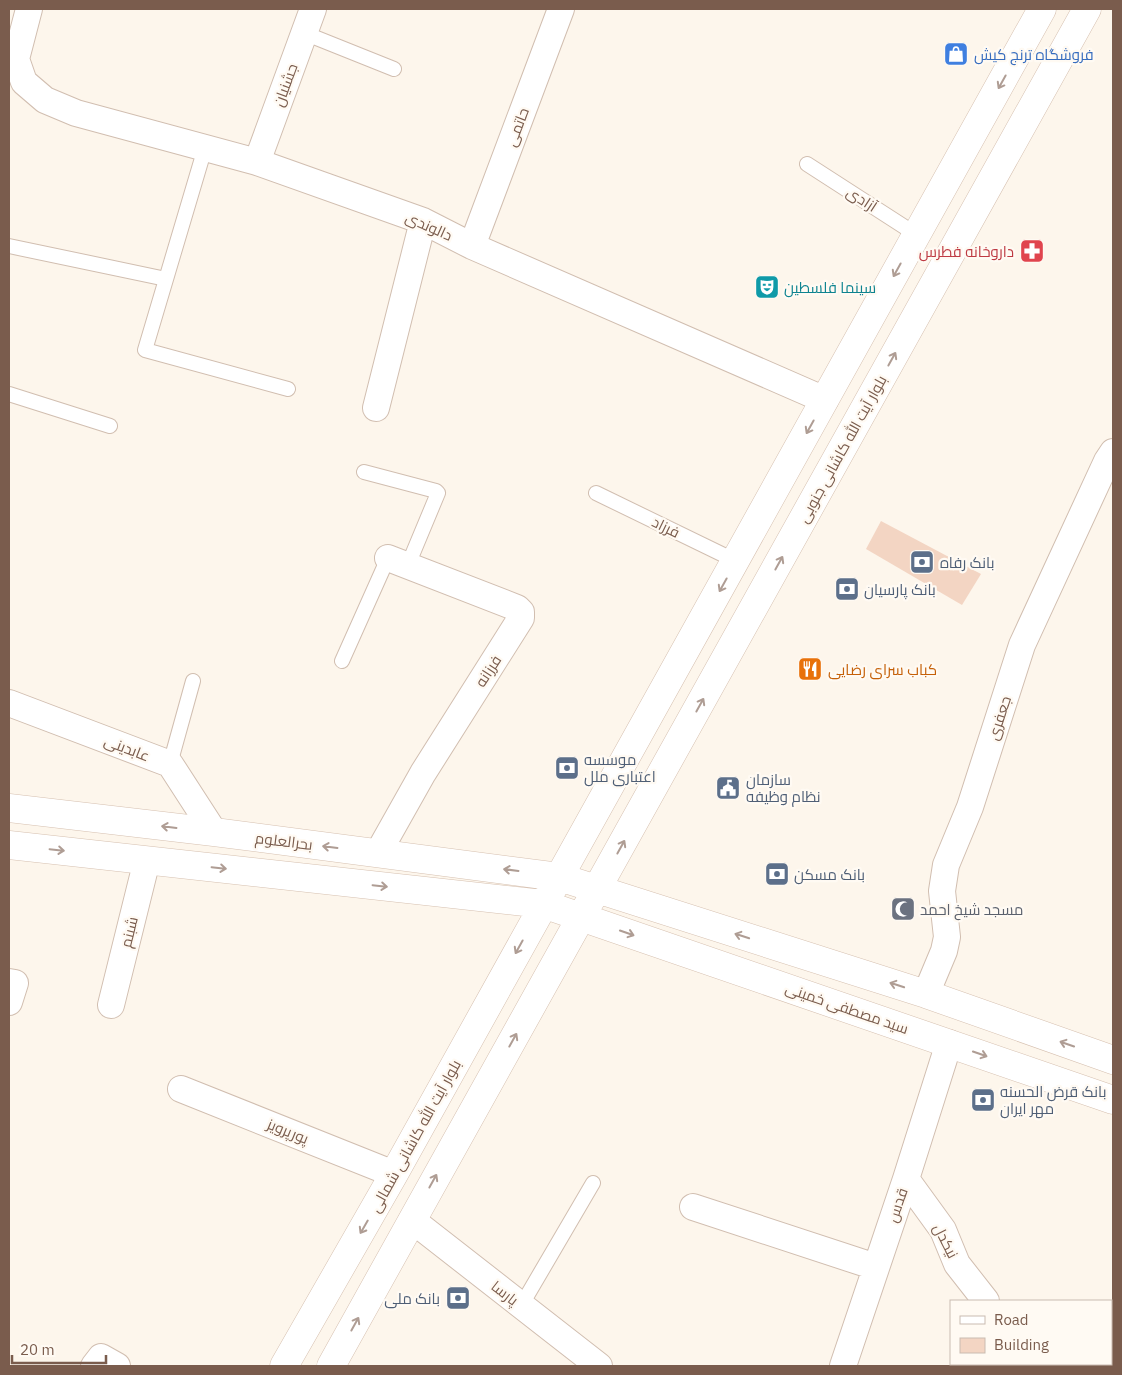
<svg xmlns="http://www.w3.org/2000/svg" width="1122" height="1375" viewBox="0 0 1122 1375" font-family="'IBM Plex Sans',Cairo,sans-serif">
  <style>
    .building { fill: #f3d5c3 }
    .lines { fill: none; stroke-linecap: round; stroke-linejoin: round }
    .lane-casing { stroke: #d1beb0; stroke-width: 16 }
    .street-casing { stroke: #d1beb0; stroke-width: 28 }
    .secondary-casing { stroke: #d6c0b0; stroke-width: 29 }
    .lane { stroke: #fff; stroke-width: 14 }
    .street { stroke: #fff; stroke-width: 26 }
    .secondary { stroke: #fff; stroke-width: 28 }
    .oneway { stroke: #af9d94 }
    .labels { text-anchor: middle; dominant-baseline: central; stroke-width: 4.5; stroke-linejoin: round; paint-order: stroke }
    .shop-label { font-size: 15px; fill: #366cbe; stroke: #fffaf3; text-anchor: start }
    .street-label { font-size: 15px; fill: #7a5c4d; stroke: #fffaf3 }
    .health-label { font-size: 15px; fill: #be3a42; stroke: #fffaf3; text-anchor: end }
    .culture-label { font-size: 15px; fill: #0d838f; stroke: #fffaf3; text-anchor: start }
    .service-label { font-size: 15px; fill: #4e5e75; stroke: #fffaf3; text-anchor: start }
    .food-label { font-size: 15px; fill: #c56008; stroke: #fffaf3; text-anchor: start }
    .worship-label { font-size: 15px; fill: #5b616d; stroke: #fffaf3; text-anchor: start }
  </style>
  <rect width="100%" height="100%" fill="#fdf6ec"/>
  <path class="building" d="M881,521L981,574L962,605L866,549Z"/>
  <g class="lines">
    <defs>
      <path id="lane" d="M304,33L394,69
        M205,148L145,350L288,389
        M807,164L917,235
        M9,246L166,279
        M9,394L110,426
        M364,472L436,491L438,493L408,565
        M596,493L736,561
        M342,661L388,558
        M170,764L193,681
        M521,1306L593,1183"/>
      <path id="street" d="M29,9L16,59L24,82L45,100L76,113L257,162L423,221L472,246L825,400
        M257,162L313,9
        M472,246L561,9
        M376,408L423,221
        M9,703L170,764L214,832
        M378,853L423,773L521,618V612L517,608L388,558
        M9,982L15,983L9,1002
        M926,994L944,951L947,937L942,891L946,865L970,807L1022,645L1107,461L1113,452
        M111,1005L147,860
        M181,1089L394,1174
        M906,1179L943,1230L957,1264L986,1301
        M693,1207L876,1267
        M412,1220L599,1366
        M1033,1364L1035,1366
        M94,1366L101,1357L117,1366
        M843,1366L906,1179L949,1043"/>
      <path id="secondary" d="M9,808L214,832L559,877L926,994L1113,1060
        M9,845L543,904L1113,1100
        M284,1366L394,1174L1042,9
        M331,1366L1087,9"/>
    </defs>
    <use href="#lane" class="lane-casing"/>
    <use href="#street" class="street-casing"/>
    <use href="#secondary" class="secondary-casing"/>
    <use href="#lane" class="lane"/>
    <use href="#street" class="street"/>
    <use href="#secondary" class="secondary"/>
  </g>
  <defs><path id="oneway-shaft" d="M-6 0H5M1.5-3L5.5 0L1.5 3" fill="none" stroke-width="1.6" stroke-linecap="round" stroke-linejoin="round" transform="scale(1.25)"/></defs>
  <g class="oneway">
    <use href="#oneway-shaft" transform="translate(1002 82) rotate(119)"/>
    <use href="#oneway-shaft" transform="translate(897 270) rotate(119)"/>
    <use href="#oneway-shaft" transform="translate(892 359) rotate(-61)"/>
    <use href="#oneway-shaft" transform="translate(810 427) rotate(119)"/>
    <use href="#oneway-shaft" transform="translate(779 563) rotate(-61)"/>
    <use href="#oneway-shaft" transform="translate(723 585) rotate(119)"/>
    <use href="#oneway-shaft" transform="translate(700 705) rotate(-61)"/>
    <use href="#oneway-shaft" transform="translate(169 827) rotate(-173)"/>
    <use href="#oneway-shaft" transform="translate(330 847) rotate(-173)"/>
    <use href="#oneway-shaft" transform="translate(621 847) rotate(-61)"/>
    <use href="#oneway-shaft" transform="translate(57 850) rotate(6)"/>
    <use href="#oneway-shaft" transform="translate(219 868) rotate(6)"/>
    <use href="#oneway-shaft" transform="translate(511 870) rotate(-173)"/>
    <use href="#oneway-shaft" transform="translate(380 886) rotate(6)"/>
    <use href="#oneway-shaft" transform="translate(627 933) rotate(19)"/>
    <use href="#oneway-shaft" transform="translate(742 936) rotate(-162)"/>
    <use href="#oneway-shaft" transform="translate(519 947) rotate(119)"/>
    <use href="#oneway-shaft" transform="translate(897 985) rotate(-162)"/>
    <use href="#oneway-shaft" transform="translate(513 1040) rotate(-61)"/>
    <use href="#oneway-shaft" transform="translate(1067 1044) rotate(-161)"/>
    <use href="#oneway-shaft" transform="translate(980 1054) rotate(19)"/>
    <use href="#oneway-shaft" transform="translate(433 1181) rotate(-61)"/>
    <use href="#oneway-shaft" transform="translate(364 1227) rotate(120)"/>
    <use href="#oneway-shaft" transform="translate(355 1324) rotate(-61)"/>
  </g>
  <defs>
    <symbol id="shop-square" viewBox="-11 -11 22 22"><rect x="-9" y="-9" width="18" height="18" rx="4" fill="#3f7fe0" stroke="#fffaf3"/><path d="M-5-2.5h2.3a2.7 3.5 0 0 1 5.4 0H5L5.5 6h-11ZM-1.5-2.5h3a1.5 2.3 0 0 0-3 0Z" fill="#fff"/></symbol>
    <symbol id="pharmacy-square" viewBox="-11 -11 22 22"><rect x="-9" y="-9" width="18" height="18" rx="4" fill="#e0444e" stroke="#fffaf3"/><path d="M-2-6h4v4h4v4h-4v4h-4v-4h-4v-4h4Z" fill="#fff"/></symbol>
    <symbol id="theatre-square" viewBox="-11 -11 22 22"><rect x="-9" y="-9" width="18" height="18" rx="4" fill="#0f9aa8" stroke="#fffaf3"/><path d="M-5-5.5Q0-4 5-5.5V0Q5 5 0 6Q-5 5-5 0ZM-3.3-2.5H-1v1.5H-3.3ZM1-2.5H3.3v1.5H1ZM-2.8 1Q0 5.5 2.8 1Z" fill="#fff"/></symbol>
    <symbol id="bank-square" viewBox="-11 -11 22 22"><rect x="-9" y="-9" width="18" height="18" rx="4" fill="#5c6f8a" stroke="#fffaf3"/><path d="M-6-4H6V4H-6ZM0-2.3a2.3 2.3 0 1 0 0 4.6a2.3 2.3 0 1 0 0-4.6Z" fill="#fff"/></symbol>
    <symbol id="restaurant-square" viewBox="-11 -11 22 22"><rect x="-9" y="-9" width="18" height="18" rx="4" fill="#e8710a" stroke="#fffaf3"/><path d="M-5-6h1v4h1v-4h1v4h1v-4h1v5L-1.5 .5V6h-2V.5L-5-1ZM5-6V6H3V1.5H1.5Q1.5-4 5-6Z" fill="#fff"/></symbol>
    <symbol id="civic-square" viewBox="-11 -11 22 22"><rect x="-9" y="-9" width="18" height="18" rx="4" fill="#5c6f8a" stroke="#fffaf3"/><path d="M-.6-6.5H3V-4.5H.6V-3L4-1V1h2V6H-6V1h2V-1L-.6-3ZM-1.2 2.5V6h2.4V2.5Z" fill="#fff"/></symbol>
    <symbol id="mosque-square" viewBox="-11 -11 22 22"><rect x="-9" y="-9" width="18" height="18" rx="4" fill="#6b7280" stroke="#fffaf3"/><path d="M3.5-4.9A6 6 0 1 0 3.5 4.9A5 5 0 1 1 3.5-4.9Z" fill="#fff"/></symbol>
  </defs>
  <g fill-rule="evenodd">
    <use href="#shop-square" x="942" y="40" width="28" height="28"/>
    <use href="#pharmacy-square" x="1018" y="237" width="28" height="28"/>
    <use href="#theatre-square" x="753" y="273" width="28" height="28"/>
    <use href="#bank-square" x="908" y="548" width="28" height="28"/>
    <use href="#bank-square" x="833" y="575" width="28" height="28"/>
    <use href="#restaurant-square" x="796" y="655" width="28" height="28"/>
    <use href="#bank-square" x="553" y="754" width="28" height="28"/>
    <use href="#civic-square" x="714" y="774" width="28" height="28"/>
    <use href="#bank-square" x="763" y="860" width="28" height="28"/>
    <use href="#mosque-square" x="889" y="895" width="28" height="28"/>
    <use href="#bank-square" x="969" y="1086" width="28" height="28"/>
    <use href="#bank-square" x="444" y="1284" width="28" height="28"/>
  </g>
  <g class="labels">
    <g class="shop-label">
      <text x="974" y="54">فروشگاه ترنج کیش</text>
    </g>
    <g class="street-label">
      <text transform="translate(285 85) rotate(-70)">جشنیان</text>
      <text transform="translate(517 127) rotate(-69)">حاتمی</text>
      <text transform="translate(862 199) rotate(33)">آزادی</text>
      <text transform="translate(429 226) rotate(24)">دالوندی</text>
      <text transform="translate(842 449) rotate(-61)">بلوار آیت الله کاشانی جنوبی</text>
      <text transform="translate(666 527) rotate(26)">فرزاد</text>
      <text transform="translate(488 671) rotate(-57)">فرزانه</text>
      <text transform="translate(999 718) rotate(-72)">جعفری</text>
      <text transform="translate(127 748) rotate(21)">عابدینی</text>
      <text transform="translate(284 841) rotate(7)">بحرالعلوم</text>
      <text transform="translate(129 932) rotate(-76)">شبنم</text>
      <text transform="translate(847 1008) rotate(19)">سید مصطفی خمینی</text>
      <text transform="translate(288 1131) rotate(22)">پورپرویز</text>
      <text transform="translate(415 1136) rotate(-61)">بلوار آیت الله کاشانی شمالی</text>
      <text transform="translate(897 1205) rotate(-71)">قدس</text>
      <text transform="translate(946 1241) rotate(63)">نیکدل</text>
      <text transform="translate(505 1293) rotate(38)">پارسا</text>
    </g>
    <g class="health-label">
      <text x="1014" y="251">داروخانه فطرس</text>
    </g>
    <g class="culture-label">
      <text x="784" y="287">سینما فلسطین</text>
    </g>
    <g class="service-label">
      <text x="940" y="562">بانک رفاه</text>
      <text x="864" y="589">بانک پارسیان</text>
      <text x="584" y="759">موسسه<tspan x="584" dy="17">اعتباری ملل</tspan></text>
      <text x="746" y="779">سازمان<tspan x="746" dy="17">نظام وظیفه</tspan></text>
      <text x="794" y="874">بانک مسکن</text>
      <text x="1000" y="1091">بانک قرض الحسنه<tspan x="1000" dy="17">مهر ایران</tspan></text>
      <text x="440" y="1298" text-anchor="end">بانک ملی</text>
    </g>
    <g class="food-label">
      <text x="828" y="669">کباب سرای رضایی</text>
    </g>
    <g class="worship-label">
      <text x="920" y="909">مسجد شیخ احمد</text>
    </g>
  </g>
  <rect width="1122" height="1375" fill="none" stroke="#7a5c4d" stroke-width="20"/>
  <rect x="950" y="1300" width="162" height="65" fill="#fffaf3" stroke="#cabbb1"/>
  <rect x="960" y="1316" width="25" height="8" fill="#ffffff" stroke="#cabbb1"/>
  <text x="994" y="1325" font-size="15" fill="#7a5c4d">Road</text>
  <rect x="960" y="1338" width="25" height="15" fill="#f3d5c3" stroke="#cabbb1"/>
  <text x="994" y="1350" font-size="15" fill="#7a5c4d">Building</text>
  <path d="M12 1355v8h94v-8" fill="none" stroke="#7a5c4d" stroke-width="2.5"/>
  <text x="20" y="1355" font-size="15" fill="#7a5c4d" stroke="#fffaf3" stroke-width="4" paint-order="stroke">20 m</text>
</svg>
